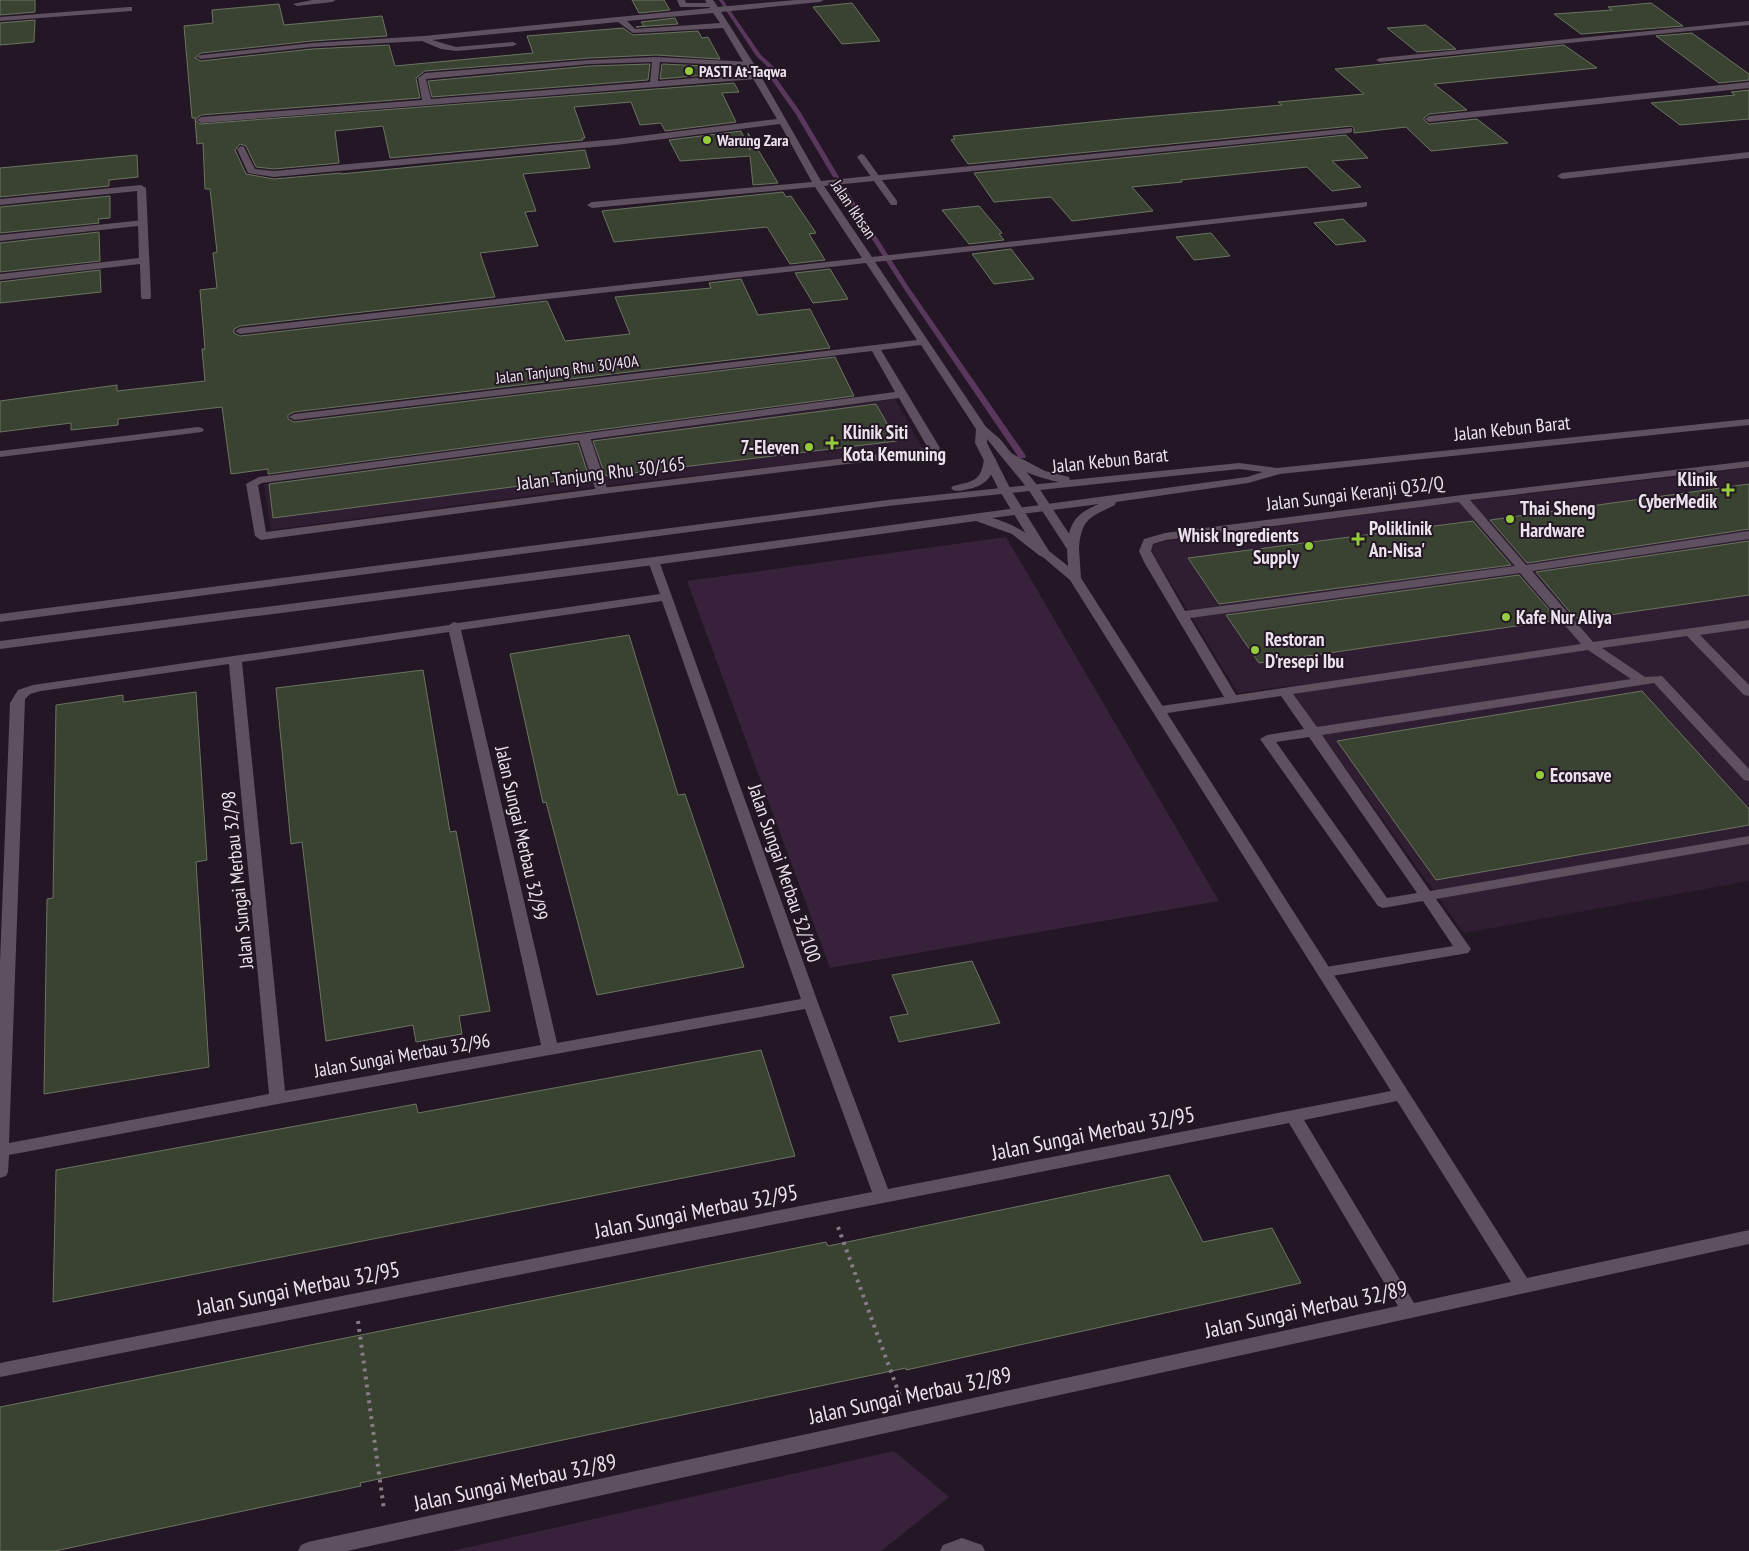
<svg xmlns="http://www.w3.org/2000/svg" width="1749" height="1551" viewBox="0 0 1749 1551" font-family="'PT Sans Narrow',sans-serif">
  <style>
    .built { fill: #2f1e31 }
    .green { fill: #38213a }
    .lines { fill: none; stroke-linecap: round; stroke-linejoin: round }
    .stream { fill: #5a385d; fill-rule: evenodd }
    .building { fill: #3a4331; stroke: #6b7460 }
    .path { stroke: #867b87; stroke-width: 4; stroke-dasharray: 3 5; stroke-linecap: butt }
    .service { fill: #5f5060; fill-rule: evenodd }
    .minor { fill: #5f5060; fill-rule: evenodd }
    .secondary { fill: #5f5060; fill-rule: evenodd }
    .poi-dot { fill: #94cc3b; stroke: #241725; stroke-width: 2 }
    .labels { text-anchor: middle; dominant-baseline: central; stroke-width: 4; stroke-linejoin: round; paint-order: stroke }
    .far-poi-label { font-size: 16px; font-weight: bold; fill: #ebe2ec; stroke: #241725; text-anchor: start }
    .far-street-label { font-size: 16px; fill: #ebe2ec; stroke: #241725 }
    .street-label { font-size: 19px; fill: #ebe2ec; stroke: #241725 }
    .poi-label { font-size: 19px; font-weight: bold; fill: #ebe2ec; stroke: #241725; text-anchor: start }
    .near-street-label { font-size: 22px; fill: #ebe2ec; stroke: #241725 }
  </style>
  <rect width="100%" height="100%" fill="#241725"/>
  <path class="built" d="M895,399L923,449L610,485L271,530L264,484Z
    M1749,468V881L1464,933L1287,686L1238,693L1152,552L1153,545L1166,541L1459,502Z"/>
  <path class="green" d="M1006,537L1219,901L830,968L687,581Z
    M894,1451L949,1497L881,1551H452Z"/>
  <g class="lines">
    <path class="stream" d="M719,0H723L761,55L774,67L772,72L801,113L839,177L838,178L833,177L795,113L766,72L768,67L757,57Z
      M843,187L846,189L908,286L1026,456L1025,458H1019L902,286L840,189Z"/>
  </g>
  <path class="building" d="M0,0H35V12L0,15Z
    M632,0H664L670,10L639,13Z
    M852,3L880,41L842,44L813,7Z
    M1651,3L1683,26L1581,34L1554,14L1612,10L1608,7Z
    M279,4L284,25L382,16L387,36L312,41L201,53L195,58L201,61L312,49L389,45L395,66L533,53L527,36L623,28L633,35L698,31L702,38L708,37L720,59L656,55L590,58L425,71L416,78L420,98L201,115L195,120L200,124L734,83L739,92L722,93L736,122L665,131L661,123L640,125L631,102L574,107L585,138H582L583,140L390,158L383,126L335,131L339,163L274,169L256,167L246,146L240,144L235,150L246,174L274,179L341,173V174L585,150L590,168L523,174L536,211L525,212L538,246L480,253L495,297L240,326L234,329V333L240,336L547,301L565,341L630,334L615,297L711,288L709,283L741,279L758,315L810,309L830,348L294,412L288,415V419L294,422L835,357L854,396L268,474V469L231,474L222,407L118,419V425L71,430V423L0,432V401L117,385V391L205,381L202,349H205L200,290L217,288L213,253L217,252L210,189H205L203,143L197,144L195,118H192L184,26L213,23L212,10Z
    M675,18L678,24L636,27L644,26L641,22Z
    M35,20L34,42L0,45V23Z
    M1426,25L1456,49L1417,52L1387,28Z
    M1692,33L1749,74V80L1719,83L1656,36Z
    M1564,45L1597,68L1434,84L1467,110L1429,114L1424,118V120L1429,124L1477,119L1508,143L1431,151L1406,127L1354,133V128L1352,126L968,164L951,140L955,139L953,136L1121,119L1282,105L1278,102L1364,94L1335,69Z
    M650,64L648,80L432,97L428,81L590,66Z
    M662,64L725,67L729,73L660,79Z
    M1749,90V119L1680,125L1651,103L1735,95L1731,92Z
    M741,131L750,150L748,133L778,183L753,185L750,156L680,161L669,140Z
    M1346,135L1368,158L1332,161L1361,187L1332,191L1307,167L1181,180L1182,182L1132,187L1153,211L1072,221L1051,197L994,202L974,173Z
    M137,155L138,177L109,180V186L0,197V168Z
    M783,192L786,197L791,196L816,233L809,234L825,260L790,264L767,227L614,242L602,211Z
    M110,196V218L98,219L99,223L0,233V207Z
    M979,206L1002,233L999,234L1004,240L969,244L942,210Z
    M1343,219L1366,241L1336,245L1314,223Z
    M99,232L100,261L0,272V243Z
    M1211,233L1230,256L1194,260L1176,237Z
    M1011,249L1034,279L994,284L972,254Z
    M830,269L848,299L813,303L795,273Z
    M100,270L101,292L0,303V282Z
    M876,404L897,441L608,476L605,475L593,441Z
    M578,443L589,477L273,518L269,484Z
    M1749,484V529L1527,563L1490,520Z
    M1473,521L1511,565L1219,604L1188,558Z
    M1749,541V595L1589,618L1587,616L1575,618L1536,572Z
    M1519,575L1558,620L1259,663L1226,615Z
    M629,635L678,795L685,794L744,967L597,995L546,802L543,803L510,654Z
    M423,670L450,832L456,831L490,1011L459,1016L462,1034L416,1042L413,1025L326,1041L302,842L291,844L276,688Z
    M1642,691L1749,809V825L1436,880L1337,741Z
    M196,692L207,860L196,862L209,1067L44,1094L47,899L53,898L56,705L123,695V702Z
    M972,961L1000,1023L899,1042L890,1017L908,1014L892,975Z
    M761,1050L795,1156L53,1302L56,1170L416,1104L418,1113Z
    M1169,1175L1203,1242L1272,1228L1301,1283L906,1370V1368L439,1466L360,1483L361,1486L55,1551H0V1407L826,1242L828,1246Z"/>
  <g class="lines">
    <path class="path" d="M838,1227L901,1399
      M358,1321L384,1510"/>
    <path class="service" d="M677,0H685L686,3H712L716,5L712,7H680Z
      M656,57L750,62L754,64L750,66L660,62L658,81L756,73L760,76L756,79L201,123L197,120L201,117L422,100L418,78L425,73L590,60ZM652,62L650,82L431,99L426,79L590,64Z
      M861,154L864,155L897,201V205H891L857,157Z
      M144,220L147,221V225L0,241V235Z
      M584,434L590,437L608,491L606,493L602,494L596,491L578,437Z
      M1749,461V467L1470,500L1526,565L1749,531V539L1532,571L1593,642L1749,620V628L1700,635L1749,685V696L1744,695L1687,636L1602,648L1645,677L1662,676L1749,769V781L1744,780L1654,683L1322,735L1430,891L1749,836V844L1436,899L1471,949L1468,953L1326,977L1321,976L1318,972L1321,968L1326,967L1453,946L1423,901L1383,908L1378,906L1260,739L1267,735L1304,729L1281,696L1161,714L1156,713L1154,710L1156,707L1161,706L1224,697L1144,562L1139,551L1144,539L1165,533L1462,495ZM1459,502L1515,566L1185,611L1151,551L1153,544L1166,540ZM1520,573L1581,644L1236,695L1190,618ZM1588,650L1631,679L1317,727L1293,694ZM1309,737L1417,893L1387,898L1276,742Z"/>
    <path class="minor" d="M312,0H336L332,2L297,6L293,4Z
      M705,0H713L718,7L796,0H824L820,2L721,12L754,64L821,181L1352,128V132L1349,133L824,186L872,257L1367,202V206L1364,207L875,262L986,427L1000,439L1037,485L1079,549L1081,578L1527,1278L1749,1230V1244L347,1551H298L301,1545L308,1542L1398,1306L1289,1123L0,1377V1363L872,1192L805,1009L278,1104L9,1155L8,1172L6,1176L0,1178V962L10,703L18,690L33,685L449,625L454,622L458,623L660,594L648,561L650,558H658L818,1003L888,1189L1391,1091L1070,580L1038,553L999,490L975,443L976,429L921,345L881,350L940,448L937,453L602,494L261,540L255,536L246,484L259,477L895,392L872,351L294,420L289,417L294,414L917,340L866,263L240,334L235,331L240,328L862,258L815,187L592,208L587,205L592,202L812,182L780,124L616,145L274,177L248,173L237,149L241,146L244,147L255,169L274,171L616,139L777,119L723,28L633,33L618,22L432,40L456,47L513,42L517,44L513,46L456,51L441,49L422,41L312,47L201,59L197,57L201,55L312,43L424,36L710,8ZM713,13L720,23L635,29L627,21ZM899,398L928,448L602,488L266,532L258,485L262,483ZM987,439L1028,489L1067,549L1068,566L1049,551L1011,490L987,443ZM662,601L801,999L557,1043L461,630ZM449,632L541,1045L285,1091L242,662ZM229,664L269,1094L9,1143L25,699L30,694L41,691ZM1397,1101L1511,1282L1414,1303L1304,1120Z
      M129,7H132V11L0,21V17Z
      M1749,21V25L1380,62L1376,60L1380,58Z
      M1749,82V88L1429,122L1425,119L1429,116Z
      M1749,152V158L1562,179L1557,176L1562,173Z
      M141,185L146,188L151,297L150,299H142L141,297L140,264L0,280V274L139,258L137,191L0,205V199Z
      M198,427L202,428L204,430L202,432L0,457V451Z
      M962,1538L982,1545L985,1551H940L943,1545Z"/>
    <path class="secondary" d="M1749,419V425L1280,474L1248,483L1116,502L1115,505C1090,517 1081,519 1079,549L1073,553L1067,549C1069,523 1075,514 1099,504L992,518C1014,524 1031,535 1048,550L1050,553L1044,557L1040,556L1012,534L976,521L654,565L0,649V641L654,557L1247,477L1263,472L1239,469L888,506L0,622V614L888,500L1059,482C1039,478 1015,470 1001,454L1007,451L1045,471L1069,477L1070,480L1239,463L1277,468Z
      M990,456L996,459C993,477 986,485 969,489C963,490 958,492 953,490L951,488L953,486C973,481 981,482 984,459Z"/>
  </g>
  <g class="poi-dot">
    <circle cx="689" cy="71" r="5"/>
    <circle cx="707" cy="140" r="5"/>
    <path d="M829.5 435.5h5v5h5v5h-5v5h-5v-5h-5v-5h5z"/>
    <circle cx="809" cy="447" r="5"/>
    <path d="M1725.5 482.5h5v5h5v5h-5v5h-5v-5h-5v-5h5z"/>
    <circle cx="1510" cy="519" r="5"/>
    <path d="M1355.5 531.5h5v5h5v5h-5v5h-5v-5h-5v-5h5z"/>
    <circle cx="1309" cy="546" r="5"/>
    <circle cx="1506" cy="617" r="5"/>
    <circle cx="1255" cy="650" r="5"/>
    <circle cx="1540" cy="775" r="5"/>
  </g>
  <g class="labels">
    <g class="far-poi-label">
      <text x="699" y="71">PASTI At-Taqwa</text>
      <text x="717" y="140">Warung Zara</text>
    </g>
    <g class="far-street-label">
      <text transform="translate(854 209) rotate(56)">Jalan Ikhsan</text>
      <text transform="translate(567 369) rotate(-7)">Jalan Tanjung Rhu 30/40A</text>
    </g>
    <g class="street-label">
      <text transform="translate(1512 428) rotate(-6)">Jalan Kebun Barat</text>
      <text transform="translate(1110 460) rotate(-6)">Jalan Kebun Barat</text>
      <text transform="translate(601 473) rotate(-7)">Jalan Tanjung Rhu 30/165</text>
      <text transform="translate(1355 493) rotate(-7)">Jalan Sungai Keranji Q32/Q</text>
      <text transform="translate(522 833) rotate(77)">Jalan Sungai Merbau 32/99</text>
      <text transform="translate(785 873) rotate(71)">Jalan Sungai Merbau 32/100</text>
      <text transform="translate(237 880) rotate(-96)">Jalan Sungai Merbau 32/98</text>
      <text transform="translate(402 1055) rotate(-10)">Jalan Sungai Merbau 32/96</text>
    </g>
    <g class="poi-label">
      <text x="843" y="432">Klinik Siti<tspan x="843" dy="22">Kota Kemuning</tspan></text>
      <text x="799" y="447" text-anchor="end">7-Eleven</text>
      <text x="1717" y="479" text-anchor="end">Klinik<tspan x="1717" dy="22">CyberMedik</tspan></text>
      <text x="1520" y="508">Thai Sheng<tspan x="1520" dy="22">Hardware</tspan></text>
      <text x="1369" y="528">Poliklinik<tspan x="1369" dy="22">An-Nisa'</tspan></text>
      <text x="1299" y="535" text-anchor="end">Whisk Ingredients<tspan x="1299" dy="22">Supply</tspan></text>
      <text x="1516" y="617">Kafe Nur Aliya</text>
      <text x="1265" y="639">Restoran<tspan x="1265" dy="22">D'resepi Ibu</tspan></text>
      <text x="1550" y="775">Econsave</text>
    </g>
    <g class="near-street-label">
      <text transform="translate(1093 1133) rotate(-11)">Jalan Sungai Merbau 32/95</text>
      <text transform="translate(696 1211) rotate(-11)">Jalan Sungai Merbau 32/95</text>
      <text transform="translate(298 1288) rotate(-11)">Jalan Sungai Merbau 32/95</text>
      <text transform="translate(1306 1309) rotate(-12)">Jalan Sungai Merbau 32/89</text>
      <text transform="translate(910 1395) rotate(-12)">Jalan Sungai Merbau 32/89</text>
      <text transform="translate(515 1482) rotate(-12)">Jalan Sungai Merbau 32/89</text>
    </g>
  </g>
</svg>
